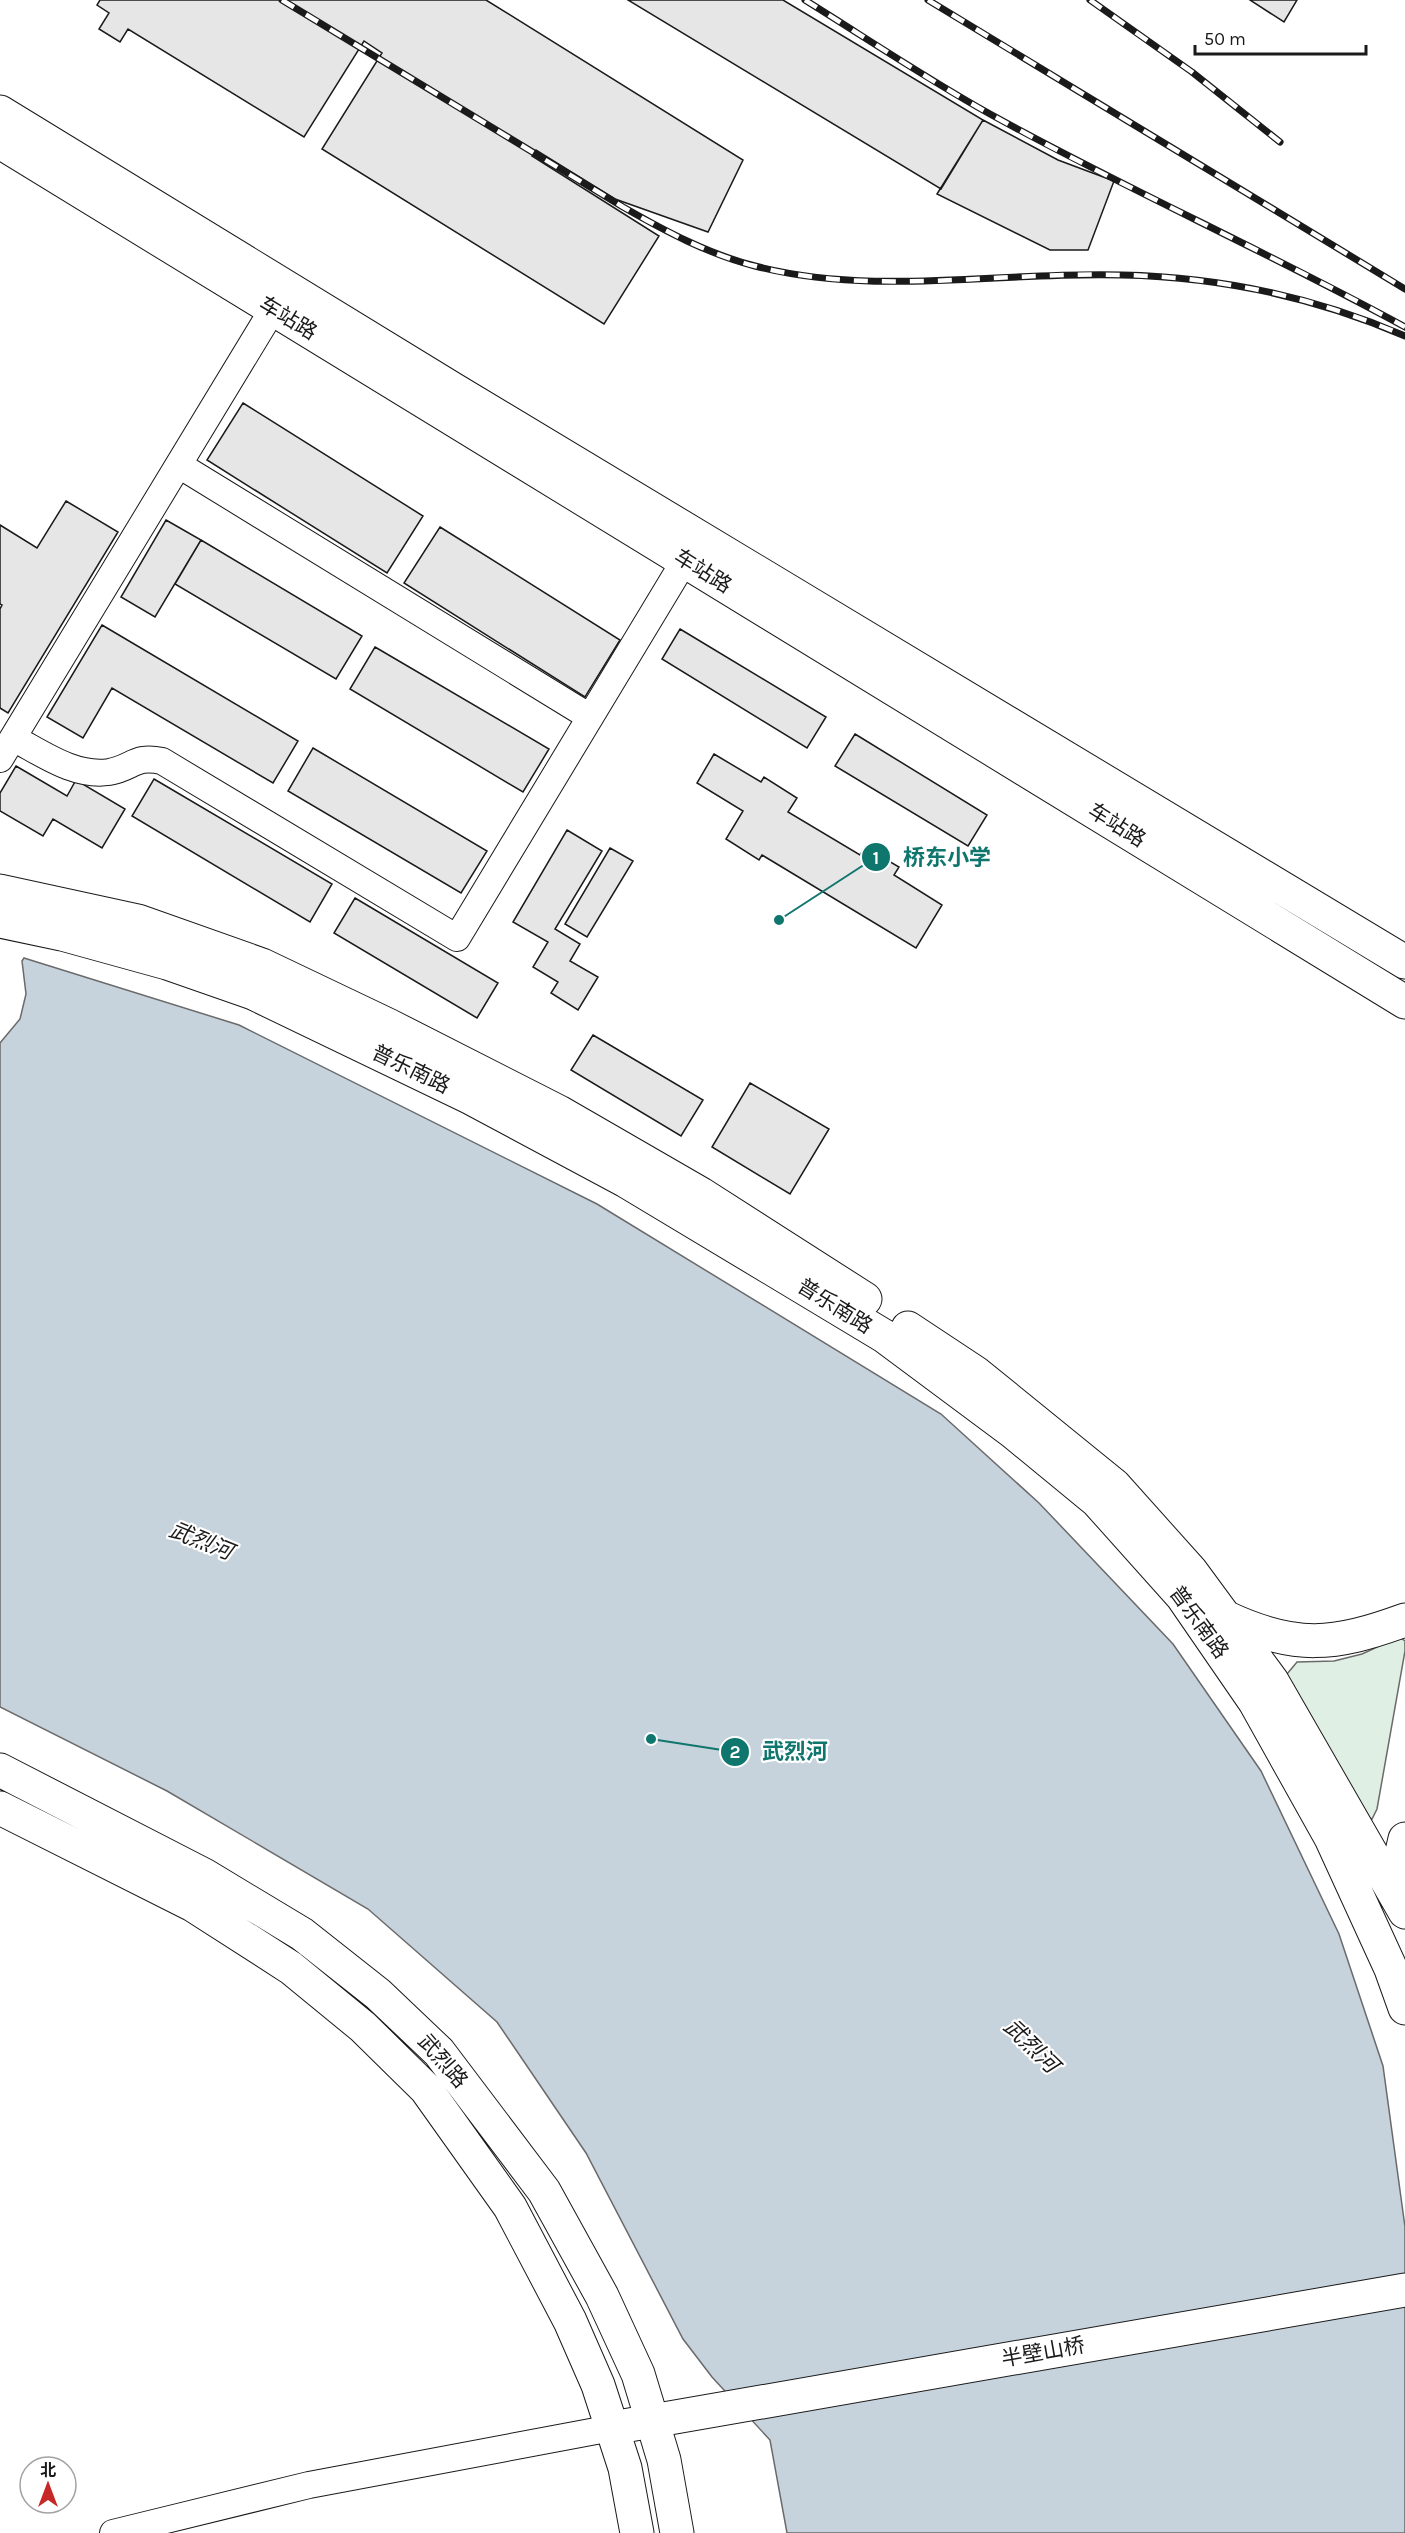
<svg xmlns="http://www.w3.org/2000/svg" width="1405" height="2533" viewBox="0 0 1405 2533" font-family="Karla,'Noto Sans SC',sans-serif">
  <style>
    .green { fill: #e0efe3; stroke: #6a6a6a; stroke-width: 1.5 }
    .water { fill: #c6d2dc; stroke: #6a6a6a; stroke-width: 1.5 }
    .building { fill: #e6e6e6; stroke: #1a1a1a; stroke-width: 1.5 }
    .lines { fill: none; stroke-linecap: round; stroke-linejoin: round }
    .minor-casing { stroke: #1a1a1a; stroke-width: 28 }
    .major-casing { stroke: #1a1a1a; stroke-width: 35 }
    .highway-casing { stroke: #1a1a1a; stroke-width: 35 }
    .minor { stroke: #fff; stroke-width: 26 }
    .major { stroke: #fff; stroke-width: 33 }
    .highway { stroke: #fff; stroke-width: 33 }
    .rail-casing { stroke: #1a1a1a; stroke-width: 7 }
    .rail { stroke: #fff; stroke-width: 4.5; stroke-dasharray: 14; stroke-linecap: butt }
    .labels { text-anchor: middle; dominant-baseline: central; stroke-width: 4.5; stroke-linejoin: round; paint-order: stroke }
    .street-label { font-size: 21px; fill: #1a1a1a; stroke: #fff }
    .water-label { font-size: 22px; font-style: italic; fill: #1a1a1a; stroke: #fff }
    .leader { fill: none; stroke: #0f766e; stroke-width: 2 }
    .callout-dot { fill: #0f766e; stroke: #fff; stroke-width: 2 }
    .mark-label { font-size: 18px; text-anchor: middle; font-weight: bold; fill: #fff }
    .callout-label { font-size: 22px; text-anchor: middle; font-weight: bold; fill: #0f766e; stroke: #fff; stroke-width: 4.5; stroke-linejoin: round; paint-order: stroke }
  </style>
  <rect width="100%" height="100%" fill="#fff"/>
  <path class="green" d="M1399,1637L1405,1641V1651L1377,1809L1372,1819L1359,1815L1289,1688L1287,1674L1297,1662L1334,1661L1362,1654Z"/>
  <path class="water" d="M24,958L239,1025L597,1204L941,1414L1039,1503L1173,1644L1261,1771L1339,1934L1383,2066L1405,2227V2533H787L770,2440L712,2377L683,2339L586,2153L497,2022L368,1909L167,1791L0,1707V1043L20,1019L26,994L22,961Z"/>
  <path class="building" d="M100,0H486L743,160L708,232L615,199L536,150L532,156L659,236L604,324L322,149L382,53L364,41L304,137L128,29L120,42L99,29L109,13L97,5Z
    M628,0H783L983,120L941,189Z
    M1250,0H1297L1284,22Z
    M983,120L1058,160L1114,181L1088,250H1050L937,194Z
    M243,403L423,516L387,573L207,460Z
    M66,501L118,532L8,713L0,708V609L2,605L0,604V525L37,548Z
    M166,520L201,540L155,617L121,597Z
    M440,527L620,640L585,697L404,583Z
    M201,540L362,636L336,679L175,584Z
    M102,625L298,741L273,783L112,688L83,738L47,717Z
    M680,629L826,717L807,748L662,659Z
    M375,647L549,749L523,792L350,689Z
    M855,734L987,815L968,846L835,766Z
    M313,748L487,851L461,893L288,791Z
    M714,754L761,782L764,777L797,798L788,812L860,855L865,847L899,867L894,875L942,905L916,948L762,855L759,860L726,839L743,811L697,783Z
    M16,766L67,796L76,780L125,809L102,848L53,819L43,836L0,811V793Z
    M154,779L332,884L310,922L132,816Z
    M567,830L602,851L555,929L580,944L570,961L598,977L578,1010L551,993L558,982L533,967L548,942L513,922Z
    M610,848L633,861L587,937L565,924Z
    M355,898L498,983L477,1018L334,933Z
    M593,1035L703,1100L681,1136L571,1070Z
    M750,1083L829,1129L790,1194L712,1147Z"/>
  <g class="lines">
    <defs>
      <path id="minor" d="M179,465L590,717
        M13,738C42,753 74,777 109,772C133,768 134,755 162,761L457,938L685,560
        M0,759L273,309
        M113,2533L309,2485L612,2428"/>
      <path id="major" d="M0,112L456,391L1405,962
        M0,142L1405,1002
        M0,891L138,921L262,965L390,1026L559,1112L701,1194L865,1299
        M0,921L62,934L167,963L253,993L471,1098L626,1181L884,1336L1013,1432L1097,1501L1182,1596L1255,1702L1331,1838L1391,1969L1405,2008
        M908,1328L976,1373L1114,1485L1191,1571L1272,1681L1405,1912
        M1225,1617C1295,1650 1334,1646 1405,1620
        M0,1770L204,1875L302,1934L378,1994L439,2052L544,2191L602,2296L638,2374L652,2420
        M0,1808L193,1905L291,1968L363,2027L426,2089L510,2207L570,2321L598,2385L612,2428
        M1393,1891L1405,1839"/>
      <path id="highway" d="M652,2420L664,2460L677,2533
        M637,2533L625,2468L612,2428L1405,2290"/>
    </defs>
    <use href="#minor" class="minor-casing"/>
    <use href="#major" class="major-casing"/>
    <use href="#highway" class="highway-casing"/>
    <use href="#minor" class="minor"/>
    <use href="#major" class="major"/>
    <use href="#highway" class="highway"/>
    <defs>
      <path id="rail" d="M282,0L623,207C665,231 708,254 755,266C875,297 1001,271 1122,275C1220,277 1315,297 1405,336
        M805,0C866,38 927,79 990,114C1126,189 1268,252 1405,327
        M928,0L1405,289
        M1090,0L1192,72L1280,142"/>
    </defs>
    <use href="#rail" class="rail-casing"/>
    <use href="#rail" class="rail"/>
  </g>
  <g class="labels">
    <g class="street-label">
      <text transform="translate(288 318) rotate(31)">车站路</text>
      <text transform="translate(703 571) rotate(32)">车站路</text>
      <text transform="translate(1117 825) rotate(32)">车站路</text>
      <text transform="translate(411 1069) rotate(26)">普乐南路</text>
      <text transform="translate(835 1306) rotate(32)">普乐南路</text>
      <text transform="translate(1199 1622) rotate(54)">普乐南路</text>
      <text transform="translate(443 2061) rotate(49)">武烈路</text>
      <text transform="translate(1043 2352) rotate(-10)">半壁山桥</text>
    </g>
    <g class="water-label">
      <text transform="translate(201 1541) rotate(22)">武烈河</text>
      <text transform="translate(1031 2046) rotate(44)">武烈河</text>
    </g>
  </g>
  <path class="leader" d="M779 920L876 857M651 1739L735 1752"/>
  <g class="callout-dot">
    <circle cx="779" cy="920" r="6"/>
    <circle cx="651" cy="1739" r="6"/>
    <circle cx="876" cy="857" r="15"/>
    <circle cx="735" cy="1752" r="15"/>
  </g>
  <g class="mark-label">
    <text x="876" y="864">1</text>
    <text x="735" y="1758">2</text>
  </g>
  <g class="callout-label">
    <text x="947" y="865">桥东小学</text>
    <text x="795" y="1759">武烈河</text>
  </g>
  <g transform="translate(48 2485)"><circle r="28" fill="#ffffff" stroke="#a3a3a3" stroke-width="1.5"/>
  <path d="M0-4.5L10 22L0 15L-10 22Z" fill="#c62828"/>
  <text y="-9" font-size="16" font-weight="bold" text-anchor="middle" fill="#1a1a1a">北</text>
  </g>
  <path d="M1195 45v9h171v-9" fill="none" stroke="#1a1a1a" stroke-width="3"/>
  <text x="1204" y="45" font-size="18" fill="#1a1a1a" stroke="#ffffff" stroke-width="4.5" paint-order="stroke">50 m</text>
</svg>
